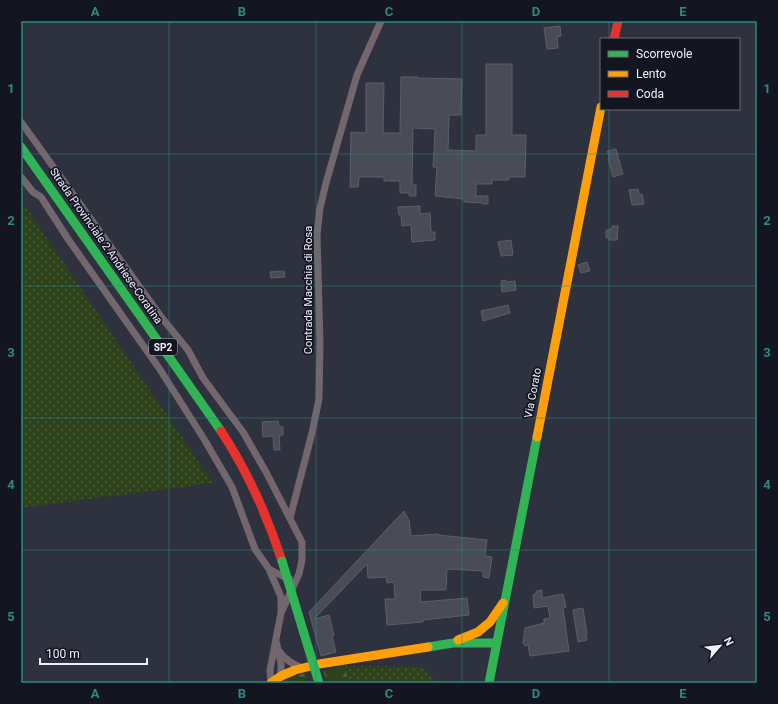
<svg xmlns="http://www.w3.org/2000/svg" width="778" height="704" viewBox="0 0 778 704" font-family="Roboto,sans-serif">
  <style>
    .grass { fill: url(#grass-dots) }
    .forest { fill: url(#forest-firs) }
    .building { fill: #494c57; stroke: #5c5f69 }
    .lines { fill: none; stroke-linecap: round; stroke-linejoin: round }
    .street { stroke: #73676d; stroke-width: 7 }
    .fast { stroke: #30b455; stroke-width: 9 }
    .slow { stroke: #ff9f0a; stroke-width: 9 }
    .jam { stroke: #e5322d; stroke-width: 9 }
    .fast-bridge { stroke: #30b455; stroke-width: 9 }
    .grid { fill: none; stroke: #308883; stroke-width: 1; stroke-opacity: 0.55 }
    .labels { text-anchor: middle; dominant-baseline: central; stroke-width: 3.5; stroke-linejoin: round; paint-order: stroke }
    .shield { fill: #131621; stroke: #abafbb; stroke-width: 1 }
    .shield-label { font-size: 10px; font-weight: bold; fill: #ecf0fd }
    .street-label { font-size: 11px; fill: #ecf0fd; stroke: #131621 }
    .neatline { fill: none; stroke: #308883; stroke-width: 1.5 }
    .grid-label { font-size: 13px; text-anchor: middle; font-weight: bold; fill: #308883 }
  </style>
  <defs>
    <pattern id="grass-dots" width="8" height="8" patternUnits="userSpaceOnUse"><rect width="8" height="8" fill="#2d411b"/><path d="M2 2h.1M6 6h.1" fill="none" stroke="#4c5d3d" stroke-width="1.8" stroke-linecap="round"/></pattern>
    <pattern id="forest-firs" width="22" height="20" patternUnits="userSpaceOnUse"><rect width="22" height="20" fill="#2d411b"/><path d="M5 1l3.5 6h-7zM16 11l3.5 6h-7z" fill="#4c5d3d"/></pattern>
  </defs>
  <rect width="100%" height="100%" fill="#2e313e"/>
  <path class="grass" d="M21,200L213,483L21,508Z
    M343,666L422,667L433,678L434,683H350Z"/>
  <path class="forest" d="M343,666L350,683H328L323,671Z
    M306,673L309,683H280L287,677Z"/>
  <path class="building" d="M560,26L561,36L557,37L558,48L547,49L544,28Z
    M486,64H512V135H526L525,177H509V180H492V184H476V196H488V204H483V203L464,202V199L435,196L437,167H433L434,151L435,129L413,128L412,185H416V196H409V193H400V181H384V177H359L358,187H350L351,132L366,133V83H384L383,133H400L401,77H418V78L462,79L461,115H449L448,150L476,151V135H486Z
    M616,149L623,174L613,177L608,158H610L607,151Z
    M638,189L639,195L642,194L644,204L632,205L629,190Z
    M420,206V214L430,213L431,232H435V240L412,242L411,225L402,226L401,215H399L398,207Z
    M612,226H618L617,240H609L610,238H606V230H610V229H612Z
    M511,240L513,255L501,256L498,242Z
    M587,262L590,271L581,273L578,265Z
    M284,271L285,277L271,278L270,272Z
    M506,280V282L515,281L516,290L502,292L501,281Z
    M508,305L510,313L483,321L481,311Z
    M278,421L279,427H283V435L279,436L280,450H274L273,436L263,437L262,422Z
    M404,511L409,520L411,536L438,534V535L487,540L485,556L492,557L489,578L483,577V571L447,569L446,590H420L421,602L467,598L469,615L423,620V622L387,625L385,599H395L394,582L387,583L386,577L368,578L367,564L314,619L329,615L334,635L332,636L336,652L321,656L309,612Z
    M542,590V598L563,594L566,607L563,608L569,651L530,656L528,645L525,646L523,643L525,628L544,623V619L550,618L548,606L534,608L533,595L536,594V591Z
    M583,608L587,634H586L587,640L578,642L573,610Z"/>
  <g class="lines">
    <path class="street" d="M21,122L162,318L188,350L203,378L243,432L266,472L302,542V560L299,574L281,613
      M21,177L33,192L41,197L68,239L159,368L204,439L232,487L255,549L269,569L288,579L289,578
      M290,518L312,433L319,399L320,343L317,235L320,208L326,183L357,75L381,21
      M269,569L281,597V613L270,670L271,683
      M276,641L281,663V676
      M280,652C285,660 293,664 302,668"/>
    <path class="fast" d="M21,147L186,381L221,431
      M428,647L453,643H497
      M489,683L537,437"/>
    <path class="slow" d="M537,437L601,107
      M458,640L478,632L490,622L503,603
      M271,683L281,676L295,670L319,664L428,647"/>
    <path class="jam" d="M614,39L618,21
      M221,431C248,472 267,515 282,561"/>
    <path class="fast-bridge" d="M282,561L319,683"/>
  </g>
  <path class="grid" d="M169,21V683M316,21V683M462,21V683M609,21V39M609,109V683M21,154H757M21,286H757M21,418H757M21,550H757"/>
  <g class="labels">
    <rect class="shield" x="149" y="339" width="28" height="16" rx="3"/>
    <g class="shield-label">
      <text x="163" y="347">SP2</text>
    </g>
    <g class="street-label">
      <text transform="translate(106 246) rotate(55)">Strada Provinciale 2 Andriese-Coratina</text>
      <text transform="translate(308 290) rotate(-90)">Contrada Macchia di Rosa</text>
      <text transform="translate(533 393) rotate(-79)">Via Corato</text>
    </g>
  </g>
  <rect width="778" height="704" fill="none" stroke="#131621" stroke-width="44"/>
  <rect x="600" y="38" width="140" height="72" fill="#131621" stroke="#6a6d79"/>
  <rect x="608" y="51" width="20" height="6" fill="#30b455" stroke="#6a6d79"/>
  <text x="636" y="58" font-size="12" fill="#ecf0fd">Scorrevole</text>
  <rect x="608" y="71" width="20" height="6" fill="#ff9f0a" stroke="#6a6d79"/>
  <text x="636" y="78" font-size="12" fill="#ecf0fd">Lento</text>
  <rect x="608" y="91" width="20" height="6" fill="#e5322d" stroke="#6a6d79"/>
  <text x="636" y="98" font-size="12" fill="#ecf0fd">Coda</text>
  <g transform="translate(720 646) rotate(62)" stroke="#131621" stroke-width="3" paint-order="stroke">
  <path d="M0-3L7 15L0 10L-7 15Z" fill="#ecf0fd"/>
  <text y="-6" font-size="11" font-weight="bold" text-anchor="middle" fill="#ecf0fd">N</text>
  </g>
  <path d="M40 658v6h107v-6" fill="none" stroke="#ecf0fd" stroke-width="2"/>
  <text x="46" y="658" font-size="12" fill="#ecf0fd" stroke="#131621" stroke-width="3" paint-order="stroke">100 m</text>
  <rect x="22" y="22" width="734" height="660" class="neatline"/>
  <g class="grid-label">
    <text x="95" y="16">A</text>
    <text x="242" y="16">B</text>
    <text x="389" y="16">C</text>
    <text x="536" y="16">D</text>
    <text x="683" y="16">E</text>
    <text x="11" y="93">1</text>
    <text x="767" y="93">1</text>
    <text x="11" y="225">2</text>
    <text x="767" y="225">2</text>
    <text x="11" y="357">3</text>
    <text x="767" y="357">3</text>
    <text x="11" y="489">4</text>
    <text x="767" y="489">4</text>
    <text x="11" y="621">5</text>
    <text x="767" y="621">5</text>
    <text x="95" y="698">A</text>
    <text x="242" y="698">B</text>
    <text x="389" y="698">C</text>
    <text x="536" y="698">D</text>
    <text x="683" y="698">E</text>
  </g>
</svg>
